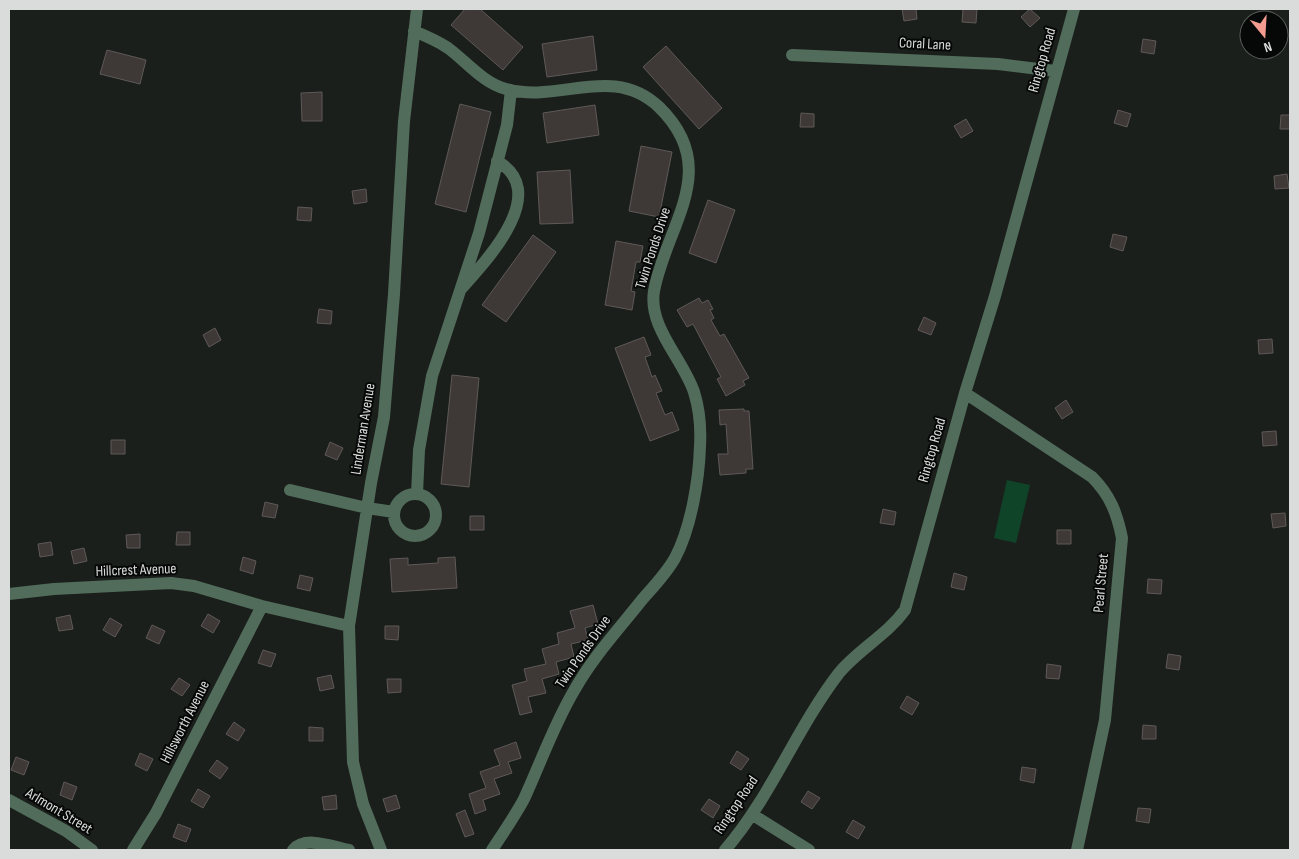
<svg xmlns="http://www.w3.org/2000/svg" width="1299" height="859" viewBox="0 0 1299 859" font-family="'Sofia Sans Condensed',sans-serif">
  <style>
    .green { fill: #104428 }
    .building { fill: #3e3837; stroke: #5f5958 }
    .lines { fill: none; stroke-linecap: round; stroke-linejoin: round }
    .minor { stroke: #526c5b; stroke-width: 12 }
    .labels { text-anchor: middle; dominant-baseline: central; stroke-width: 4; stroke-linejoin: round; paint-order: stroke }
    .street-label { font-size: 15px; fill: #d9dcda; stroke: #060807 }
  </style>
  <rect width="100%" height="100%" fill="#1a1f1b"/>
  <path class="green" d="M1007,480L1030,485L1016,543L994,538Z"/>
  <path class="building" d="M465,9H480L523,47L503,70L451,25Z
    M902,9H916L917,19L904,21Z
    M963,9H977L976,23L962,22Z
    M1030,9L1040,18L1030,27L1021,17Z
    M593,36L597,70L547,77L542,44Z
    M1143,39L1156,41L1154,54L1141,52Z
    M666,46L722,108L699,129L643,67Z
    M107,50L146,60L140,84L100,74Z
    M322,92V121H302L301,93Z
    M460,104L491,112L466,212L435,204Z
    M595,105L599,135L547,143L543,113Z
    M1118,110L1131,114L1127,127L1114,123Z
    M801,113L814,114V127H800Z
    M1281,115H1290V129H1280Z
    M966,119L973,131L961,138L954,126Z
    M641,146L672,152L659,217L629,211Z
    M570,170L573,223L540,224L537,172Z
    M1287,174L1289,188L1275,189L1274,176Z
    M366,189L367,202L354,204L352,191Z
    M708,200L735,210L716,263L689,253Z
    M298,207L312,208L311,221L297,220Z
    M1113,234L1127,237L1123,251L1110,247Z
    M533,235L556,252L506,322L482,305Z
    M616,241L643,246L640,262H636L631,291L635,292L632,310L605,305Z
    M699,298L702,303L708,300L713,309L710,310L714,318L711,320L720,336L724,334L749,378L743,381L745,385L726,396L717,379L721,377L693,324L687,327L677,310Z
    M319,309L332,311L331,324L317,323Z
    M924,317L936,323L931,335L918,330Z
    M215,328L221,340L209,347L203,335Z
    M644,337L651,355L645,357L652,377L655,375L662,391L656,393L665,415L672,412L679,430L650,441L615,348Z
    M1272,339L1273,353L1259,354L1258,340Z
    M452,375L479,378L469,487L441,484Z
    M1066,400L1073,412L1062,419L1055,408Z
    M744,409V411H749L753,469H746V473L720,475L718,454H728L726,424L720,425L719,410Z
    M1276,431L1277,445L1263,446L1262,432Z
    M111,440H125V454H111Z
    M330,442L343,448L337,460L325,455Z
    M265,502L278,505L275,518L262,516Z
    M883,509L896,512L894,525L880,523Z
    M1285,513L1286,526L1273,528L1271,514Z
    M470,516H484V530H470Z
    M1057,530H1071V544H1057Z
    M177,532H190V545H176Z
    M140,534V548H127L126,535Z
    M51,542L53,555L40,557L38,544Z
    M84,548L87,561L74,564L71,551Z
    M243,557L256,561L253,574L240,570Z
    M455,557L457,588L392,592L390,559L408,558V565L438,563V558Z
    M954,573L967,577L964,590L951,587Z
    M300,575L313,578L310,591L297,588Z
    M1148,579L1162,580L1161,594L1147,593Z
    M593,605L598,624L585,628L588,640L571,644L574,657L556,662L559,674L542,679L546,693L528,697L532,712L520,715L512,685L527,681L524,669L546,664L542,649L559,644L557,633L575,628L570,611Z
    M208,614L220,621L213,633L201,626Z
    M70,615L73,629L59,631L56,618Z
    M110,618L122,625L115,637L103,630Z
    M152,625L165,631L159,644L146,638Z
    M385,626H399L398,640L385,639Z
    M263,650L276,654L271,667L258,663Z
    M1168,654L1181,656L1179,670L1166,668Z
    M1047,664L1061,666L1059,679L1046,678Z
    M331,675L334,688L320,691L317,678Z
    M179,678L190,685L182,696L171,689Z
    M387,679H401V692L388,693Z
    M907,696L919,703L912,715L900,708Z
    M234,722L245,730L238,741L226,734Z
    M1143,725L1156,726V739H1142Z
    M309,727L323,728V741H309Z
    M516,742L521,758L508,762L512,773L494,779L500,794L483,800L486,810L475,814L469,794L486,788L480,772L500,765L494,750Z
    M737,751L749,759L741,770L730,763Z
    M140,753L153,759L147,771L135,765Z
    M16,757L29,762L24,775L11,770Z
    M217,760L228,768L220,779L209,771Z
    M1022,767L1036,769L1034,783L1020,780Z
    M64,782L77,787L72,800L60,795Z
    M198,789L210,796L203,808L191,801Z
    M808,791L820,798L812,809L801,802Z
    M336,795L337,809L324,810L322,797Z
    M396,795L400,808L387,812L383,799Z
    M709,799L720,806L713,818L701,810Z
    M1138,808L1151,809L1149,823L1136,821Z
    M465,810L474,834L465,837L456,814Z
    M853,820L865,827L858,839L846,832Z
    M178,824L191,829L186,842L173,837Z"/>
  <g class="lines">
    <path class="minor" d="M414,31C426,36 438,41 448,48C467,62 483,83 506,89C559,104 612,63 659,107C723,169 666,225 654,291C648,327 683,359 694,392C699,408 701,429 700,446C699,480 691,528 675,558C666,574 653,587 641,601C618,630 593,657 575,689C554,724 541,762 524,799C515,816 503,833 492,850
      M792,55L998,64L1055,71
      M461,289C486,261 552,192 497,161
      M965,393L1092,477C1110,495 1117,513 1122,538L1105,720L1077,850
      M290,490L367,508L394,512
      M394 515a21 21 0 1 1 42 0a21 21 0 1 1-42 0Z
      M417,494L419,450L432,376L479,233L507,125L511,90
      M9,594L54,589L171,583L194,586L262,606L349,626
      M9,800L66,831L92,850
      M753,815L809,850
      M133,850L156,813L262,606
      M293,850C305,835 333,847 349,850
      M381,850L363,804L353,762L349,626L371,483L384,417L394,294L404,121L417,9
      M725,850C771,797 796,729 839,673C859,649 887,635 905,610L965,393L995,296L1074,9"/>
  </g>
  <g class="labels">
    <g class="street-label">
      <text transform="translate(925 44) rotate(3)">Coral Lane</text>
      <text transform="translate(1042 60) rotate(-74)">Ringtop Road</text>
      <text transform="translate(653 248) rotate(-72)">Twin Ponds Drive</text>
      <text transform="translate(363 429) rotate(-81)">Linderman Avenue</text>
      <text transform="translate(932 450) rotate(-74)">Ringtop Road</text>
      <text transform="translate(136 570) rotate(-2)">Hillcrest Avenue</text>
      <text transform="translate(1101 583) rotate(-85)">Pearl Street</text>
      <text transform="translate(583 652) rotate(-55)">Twin Ponds Drive</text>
      <text transform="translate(185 722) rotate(-63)">Hillsworth Avenue</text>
      <text transform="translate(736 805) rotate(-56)">Ringtop Road</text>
      <text transform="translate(59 811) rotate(31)">Arlmont Street</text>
    </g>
  </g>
  <rect width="1299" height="859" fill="none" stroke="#d9dcda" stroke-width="20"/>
  <g transform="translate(1264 35) rotate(162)"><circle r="24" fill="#060807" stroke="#5a5d5b"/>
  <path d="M0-4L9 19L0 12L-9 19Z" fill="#f59c90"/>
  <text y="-8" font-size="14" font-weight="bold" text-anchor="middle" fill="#d9dcda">N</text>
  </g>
</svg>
